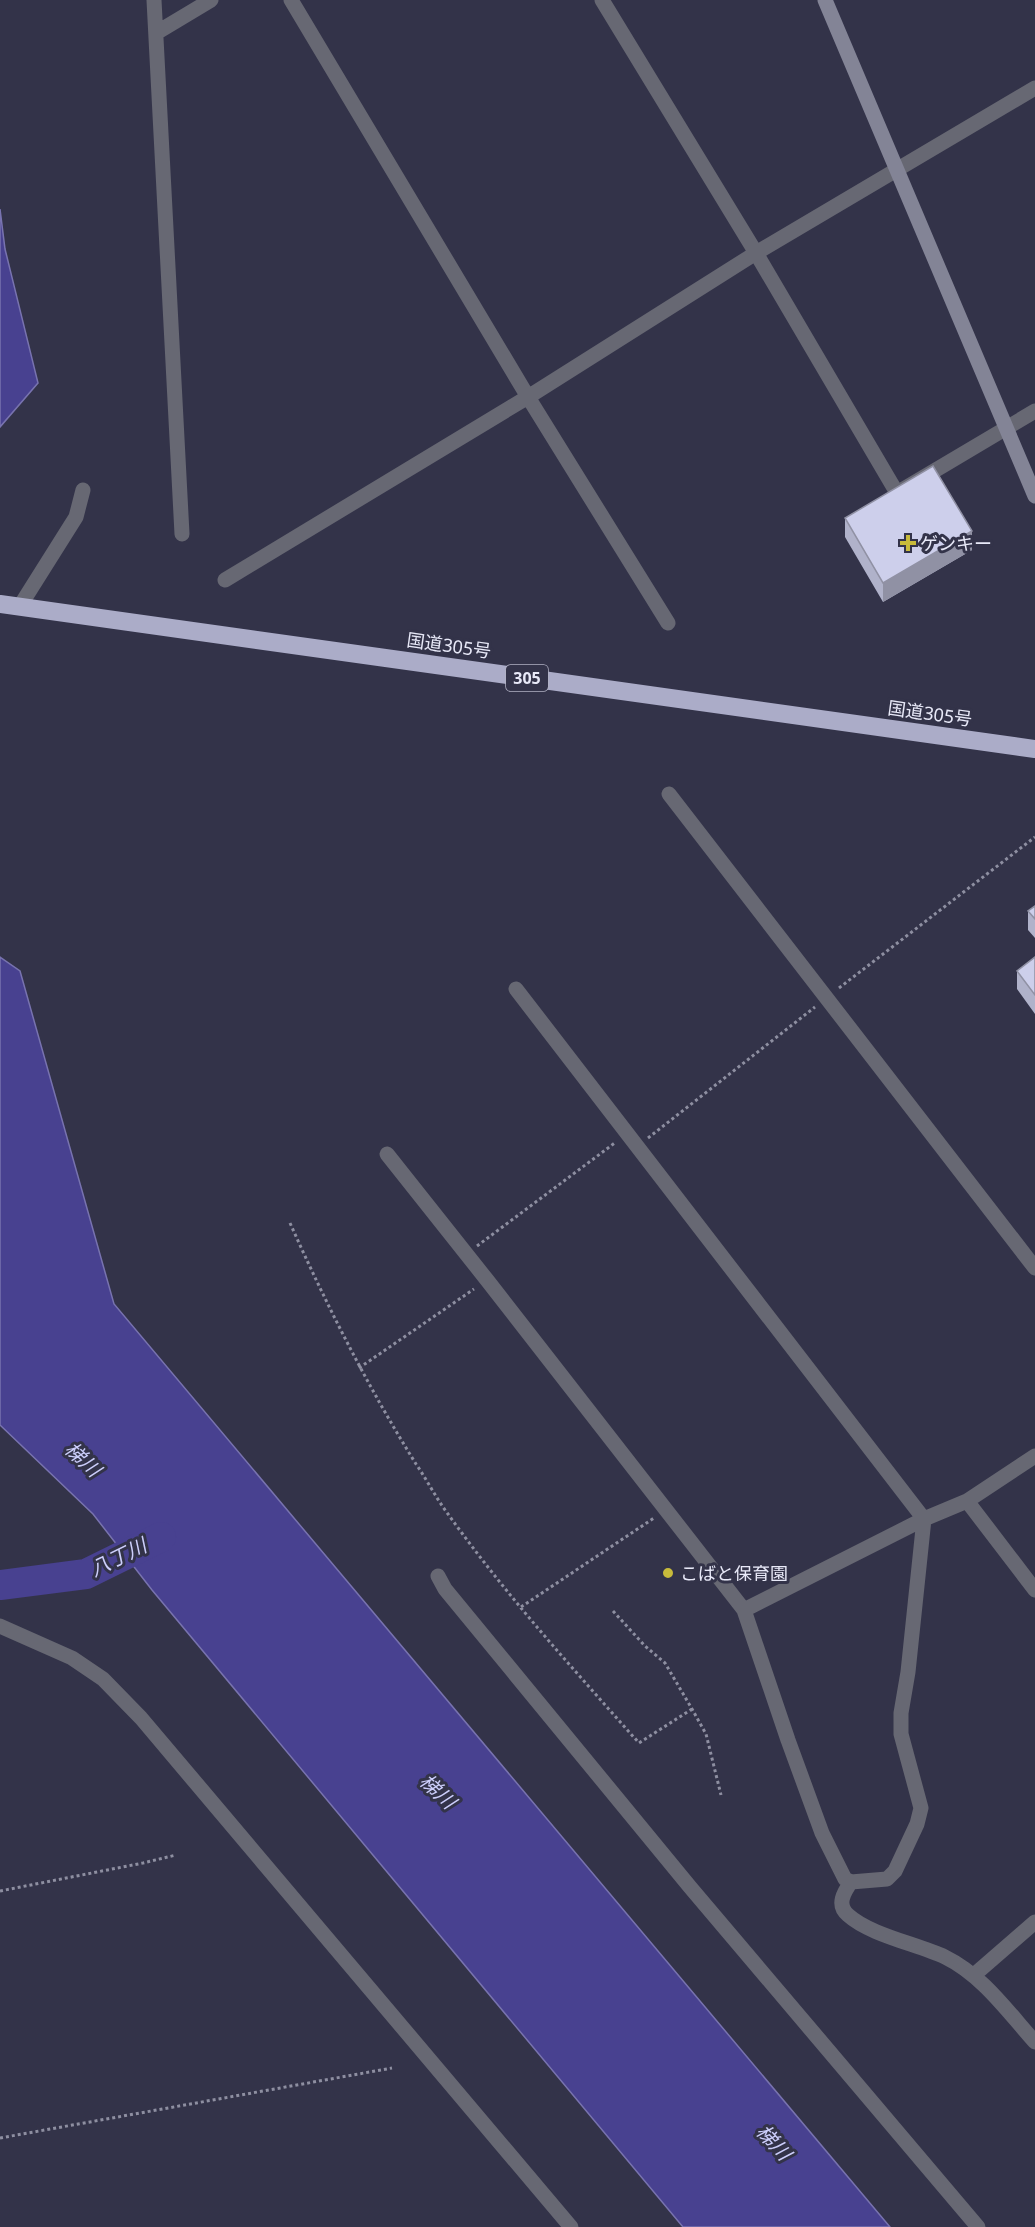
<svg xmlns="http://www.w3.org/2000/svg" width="1035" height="2227" viewBox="0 0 1035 2227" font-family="'Noto Sans','Noto Sans JP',sans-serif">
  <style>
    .water { fill: #484190; stroke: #7873af; stroke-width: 1.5 }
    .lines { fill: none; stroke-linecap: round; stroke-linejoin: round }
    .river { stroke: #484190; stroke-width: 30 }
    .path { stroke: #8e8fa1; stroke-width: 3; stroke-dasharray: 3 3; stroke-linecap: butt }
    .street { stroke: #676873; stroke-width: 15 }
    .secondary { stroke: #838496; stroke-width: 15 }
    .highway { stroke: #abacc8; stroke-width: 18 }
    .wall { fill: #b0b2ca }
    .shaded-wall { fill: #9091a4 }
    .building { fill: #cdcfeb; stroke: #9091a4; stroke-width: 1.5 }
    .poi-dot { fill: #c8bb3b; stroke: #333349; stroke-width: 2 }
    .labels { text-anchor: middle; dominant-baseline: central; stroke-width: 6; stroke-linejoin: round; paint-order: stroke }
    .shield { fill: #333349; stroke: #b2b2c4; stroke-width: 1.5 }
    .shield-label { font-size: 16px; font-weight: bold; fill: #e8e9f8 }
    .poi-label { font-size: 18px; fill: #e8e9f8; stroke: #333349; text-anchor: start }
    .street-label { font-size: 18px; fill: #e8e9f8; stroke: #333349 }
    .water-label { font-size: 20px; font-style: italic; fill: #cccefb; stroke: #333349 }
  </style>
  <rect width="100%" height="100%" fill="#333349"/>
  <path class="water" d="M0,209L5,249L38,383L0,427Z
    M0,957L20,971L114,1304L890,2227H683L152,1590L93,1514L0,1425Z"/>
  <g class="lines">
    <path class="river" d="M0,1585L86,1574L161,1537"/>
    <path class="path" d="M839,988L1035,837
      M648,1138L815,1007
      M290,1223C327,1306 368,1387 416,1464C427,1480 436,1498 448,1514C506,1595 573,1669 639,1743L692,1709
      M477,1246L616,1142
      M359,1368L474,1289
      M521,1607L654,1518
      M613,1611L645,1646L665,1663L692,1709L706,1734L721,1795
      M0,1891L143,1863L176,1855
      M0,2138L392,2068"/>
    <path class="street" d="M154,0L182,534
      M291,0L528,397L668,623
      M602,0L756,253L897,493L1035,411
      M156,33L211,0
      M225,580L528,397L756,253L1035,88
      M20,606L76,517L83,490
      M669,794L1035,1268
      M387,1154L487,1280L744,1610L788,1740L822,1833L845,1879L851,1882L887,1879L895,1871L917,1824L921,1808L901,1734V1713L908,1672L924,1519L516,989
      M967,1501L1035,1590
      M438,1576L445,1589L690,1887L978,2227
      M744,1610L924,1519L967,1501L1035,1456
      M0,1626L72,1658L103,1679L141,1718L571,2227
      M851,1882C844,1892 836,1905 848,1915C870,1935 917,1944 945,1957C982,1975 1008,2012 1035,2042
      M974,1975L1035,1922"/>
    <path class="secondary" d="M825,0L1035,496"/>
    <path class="highway" d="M0,604L1035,749"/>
  </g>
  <path class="wall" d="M845,518L972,550L883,602L845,537Z
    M1035,906V938L1028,930V911Z
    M1035,957V1014L1017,989V971Z"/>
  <path class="shaded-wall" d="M972,531V550L883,602V583Z"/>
  <path class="building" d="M933,466L972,531L883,583L845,518Z
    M1035,906V919L1028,911Z
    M1035,957V995L1017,971Z"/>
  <g class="poi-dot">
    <path d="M905 534h6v6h6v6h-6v6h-6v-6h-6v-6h6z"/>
    <circle cx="668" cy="1573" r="6"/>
  </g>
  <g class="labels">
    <rect class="shield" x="506" y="665" width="42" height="26" rx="4.5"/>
    <g class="shield-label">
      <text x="527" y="678">305</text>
    </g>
    <g class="poi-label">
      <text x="920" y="543">ゲンキー</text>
      <text x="680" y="1573">こばと保育園</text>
    </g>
    <g class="street-label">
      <text transform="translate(449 645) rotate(8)">国道305号</text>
      <text transform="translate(930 713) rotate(8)">国道305号</text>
    </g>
    <g class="water-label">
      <text transform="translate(83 1459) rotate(43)">梯川</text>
      <text transform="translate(118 1557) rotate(-26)">八丁川</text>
      <text transform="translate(438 1791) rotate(43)">梯川</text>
      <text transform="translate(774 2142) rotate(48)">梯川</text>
    </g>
  </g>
</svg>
